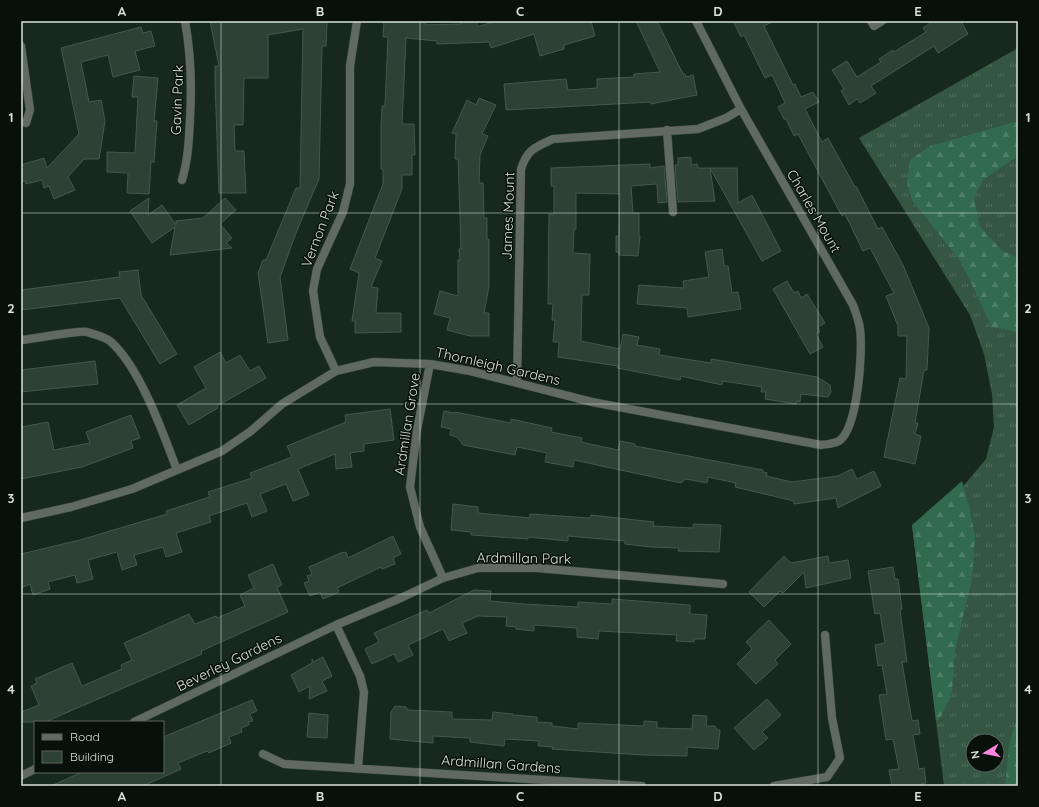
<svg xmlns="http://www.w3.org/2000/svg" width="1039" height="807" viewBox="0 0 1039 807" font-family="Quicksand,sans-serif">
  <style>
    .grass { fill: url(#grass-tufts); fill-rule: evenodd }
    .forest { fill: url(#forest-firs) }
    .building { fill: #2d4135; stroke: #45584c }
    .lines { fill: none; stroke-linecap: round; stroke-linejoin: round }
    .service-casing { stroke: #36463d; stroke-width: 9 }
    .minor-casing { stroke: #36463d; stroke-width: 9 }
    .service { stroke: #606964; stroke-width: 8 }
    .minor { stroke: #606964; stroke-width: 8 }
    .grid { fill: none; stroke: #d6e1da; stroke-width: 1; stroke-opacity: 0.55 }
    .labels { text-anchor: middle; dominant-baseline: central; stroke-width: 3; stroke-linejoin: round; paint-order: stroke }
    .street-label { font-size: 14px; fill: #d6e1da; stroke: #08100b }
    .neatline { fill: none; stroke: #d6e1da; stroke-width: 1.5 }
    .grid-label { font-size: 13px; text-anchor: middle; font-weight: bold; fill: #d6e1da }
  </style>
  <defs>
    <pattern id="grass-tufts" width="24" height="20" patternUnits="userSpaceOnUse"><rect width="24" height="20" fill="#345642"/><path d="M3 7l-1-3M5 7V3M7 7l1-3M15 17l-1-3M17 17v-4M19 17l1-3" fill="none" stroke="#516e5d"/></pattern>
    <pattern id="forest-firs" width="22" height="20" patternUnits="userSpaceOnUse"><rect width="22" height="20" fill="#316a4c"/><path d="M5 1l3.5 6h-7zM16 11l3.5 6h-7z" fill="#4e7f65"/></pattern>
  </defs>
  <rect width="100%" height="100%" fill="#17291f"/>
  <path class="grass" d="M1018,48V786H944L912,525L961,489L986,459L994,427L992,394L984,354L970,315L859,138ZM973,741H997V765H973Z"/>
  <path class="forest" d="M1018,121V156L983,180L974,197L979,225L1002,251L1018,257V332L992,327L961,262L912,200L907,182L910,160L930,146Z
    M962,481L970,510L975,537L972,579L955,651L952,693L941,717L936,721L912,525Z
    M1018,713V786H1005L1009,746Z"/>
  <path class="building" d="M210,21H327L326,46H322L319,179L296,233L280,277L288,340L268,343L258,273L263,260H266L296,188H300L303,29L268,35V78H244L243,125H234L235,151H244L246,193H219L215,83V66H219Z
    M384,21H426L425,25L461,24V21H477V27L496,21H591L595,36L564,45V49L540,56L534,34L491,48L489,42L437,44V41L406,38L402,124H414L415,155H412V175H402V189L375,258L382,261L371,287L378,288L376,313H401V332L355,333V321H352L359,273L350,269L383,184V169H381V125L382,106H385L388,37H383Z
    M636,21H657L683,74H685L686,77L693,75L697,95L651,104V102L506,110L504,84L566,79L568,90L597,88V79L634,77V74L660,72Z
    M733,21H774L764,26L793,85L795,84L801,97L813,92L819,102L805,109L822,142L828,138L855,187L856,186L878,229L882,227L903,265L929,328L927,370H924L915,423H918L915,434L921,436L915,464L884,457L900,378L906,379L907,336H898V326L886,296L894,293L870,248L863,251L845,214L842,216L798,134L794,136L786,119H784L778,107L785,103L772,75L765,78L744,35L741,37Z
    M933,21H961L968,34L938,53L934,46L871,86L876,93L860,103L857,99L849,105L841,91L844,89L832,70L847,61L857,77L881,62L879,59L893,50L894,52L926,32L923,28Z
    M141,27L143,33L151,31L155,46L135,51L140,70L113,77L108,55L81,62L89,102L101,100L105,121L99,159H84L68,177L75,190L54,199L49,186L44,188L42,180L26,184L25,181L21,182V165L44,158L47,168L79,134L61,48Z
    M134,76L158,78L154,121H157L154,162H151L149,194L127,193L128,173L107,172V152L135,153L138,97H132Z
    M479,98L496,105L482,134L488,136L480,155L479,183H483L484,218H487V239H489V286L484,313H489V336H470L447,330L450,318L434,314L440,291L458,296V260H460L459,249H461L460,216L458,159H455L456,134L452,133L467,100L476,105Z
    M691,157V165L697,164L698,168H710L715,201L678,202L675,165H678V158Z
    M650,164V168L664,166L667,202L658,203L657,184L631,186L633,213H639V236H640L638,256L619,255V252H616V236H619L620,194L576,193V229H574L573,253L590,254L589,295H582L581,341L620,349L623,334L639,337L637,345L660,349L659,355L711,363V359L817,377L830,385L831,392L828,397L801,394L800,402L797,401L796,404L765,399L766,392H761L762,387L723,381L722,385L681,376L680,380L617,368L618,366L558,357L559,342H553L555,320H552L553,304H548L549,214L554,215V186H551V168Z
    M710,168H737L738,203L752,195L781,251L762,261Z
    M149,198L148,215L162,205L176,225V221L203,218L225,198L236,210L220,224L232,238L226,243L232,248L170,255L175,227L152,243L130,211Z
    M722,249L724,266H728L732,293L738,292L741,309L688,317L687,308L637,304L639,285L684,288L683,281L709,277L705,252Z
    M138,270L141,295L177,354L160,364L120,298L21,310V290L120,277L119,272Z
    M787,281L794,293L798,291L801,298L807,294L825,323L818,327L820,332L816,334L823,347L810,354L773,289Z
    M220,352L226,363L240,355L250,371L259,366L266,378L217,406L218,408L189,425L177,405L206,388L194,367Z
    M95,361L98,384L21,392V370Z
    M390,409L394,440L364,444V451L350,453L352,467L336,469L335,454L298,469L309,495L293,501L286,484L260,494L267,511L252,517L247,503L209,516L211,522L176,533L182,552L166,557L163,547L134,555L137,565L122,570L117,552L88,560L93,579L77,583L75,575L48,582L50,589L33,595L30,584L21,588V554L80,540L167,514L166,511L210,497L208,492L252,478L250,473L292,457L287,446L346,422L345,415Z
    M444,411L454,413L455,412L511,423V419L552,428L551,432L582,438L581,442L618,450L620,441L635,444V446L763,470V472L767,473L766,476L792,482L838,476L852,469L857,479L874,471L881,486L838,508L836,498L794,504V501L735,487L736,483L708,477L707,483L686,479L681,483L574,460L573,467L545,462L547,453L517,447L515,455L463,445L457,437L450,435L451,429L441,427Z
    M131,415L140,438L131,441L133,448L82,467L21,479V427L48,422L54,450L90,443L86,432Z
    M453,504L478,507V513L530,518V514L590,518L591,515L654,522L653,526L693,528V524L721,525L719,552L678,551L679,548L651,547L625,544V541L568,536V541L528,537V539L471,535V532L451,530Z
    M393,536L401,554L393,558L395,564L382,569L381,567L337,588L339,592L323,599L320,592L310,596L304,583L309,581L307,576L312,574L309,567L343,552V553L346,552L348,558Z
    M784,556L791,563L828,556L829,563L848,560L851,578L806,588L804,572L783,593L780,591L764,607L749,592Z
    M273,564L282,585L277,587L288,612L201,651L202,654L45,722H21V712L39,705L31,686L37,683L35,679L72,663L82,686L122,669L121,665L132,660L124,643L189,614L195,624L216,616L217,618L245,606L240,595L254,588L248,575Z
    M893,567L895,579H898L902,609L900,610L907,662H902L912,721L918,720L920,734L913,735L919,769L924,768L926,783L921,784L922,786H892L889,770L899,769L893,739L886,740L879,695L887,694L882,665L878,666L875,645L885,643L880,613L875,614L868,571Z
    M474,590L491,591L490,601L524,604L578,607V602L612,604V599L690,605V614L707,615L705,639H694V642L676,641L677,635L599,631L598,639L577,637V628L534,625V631L516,629V627L506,626L507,617L478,616L462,623L467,633L449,641L443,629L408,645L413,655L398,662L394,654L372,664L365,649L379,642L374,633L427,610L429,613Z
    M769,620L791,644L775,660L778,664L756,684L737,664L752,649L746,642Z
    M323,657L332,676L322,681L327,691L309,699L310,686L299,692L291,675L312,663V659L313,662Z
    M767,699L781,715L762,732L768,738L754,750L734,728Z
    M252,700L257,711L250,714L253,721L248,722L249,725L241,728L242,732L229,737L231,743L209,753L207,751L178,763L181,769L143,786H51L82,772H163V737Z
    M395,706L406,707L408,710L452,712V719L492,720L493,712L513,714V715L537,717V722L552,723V726L578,729V723L644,726V721L657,722V728L692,729L693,715L707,716L706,726H715L717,730H720L718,749L687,747V756L643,755L552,749L553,747L538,746L539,741L505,739L504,746L470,742V738L433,736V743L390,739L391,712Z
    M309,713L328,715L327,738L307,737Z"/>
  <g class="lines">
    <defs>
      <path id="service" d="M667,130L673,212"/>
      <path id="minor" d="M871,21L874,26L882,21
        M21,46L30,110L26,123
        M182,180C188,160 189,140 190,119C192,85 191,54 185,21
        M21,340C34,339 78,330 87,332C94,334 105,337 110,341C140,367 163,433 177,470
        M430,364L417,430L410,487L420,527L443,578
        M336,371L320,337L313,291L317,269L343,212L350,184V66L357,21
        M517,383L521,169C527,150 535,147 553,139L698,129L726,118L741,109
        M21,518L71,507L132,489L222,451L251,431L282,404L336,371L374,362L430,364L470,371L592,402L821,445C827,444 834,444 839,441C858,428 863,351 860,329C859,321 856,313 853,305L741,109L696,21
        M336,625L360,676L364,692L358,768
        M134,722L336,625L403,597L443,578L478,568H537L723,584
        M263,754L284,764L642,786
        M21,776L35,769
        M774,786L827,777L840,758L832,718L825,635"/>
    </defs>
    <use href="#service" class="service-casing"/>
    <use href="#minor" class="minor-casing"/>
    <use href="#service" class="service"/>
    <use href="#minor" class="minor"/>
  </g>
  <path class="grid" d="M221,21V786M420,21V786M619,21V786M818,21V786M21,213H1018M21,404H1018M21,594H1018"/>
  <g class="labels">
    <g class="street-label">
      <text transform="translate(177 100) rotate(-88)">Gavin Park</text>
      <text transform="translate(814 211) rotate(60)">Charles Mount</text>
      <text transform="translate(508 216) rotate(-88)">James Mount</text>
      <text transform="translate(320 229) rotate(-69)">Vernon Park</text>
      <text transform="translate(498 366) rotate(13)">Thornleigh Gardens</text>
      <text transform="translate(407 424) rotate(-81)">Ardmillan Grove</text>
      <text transform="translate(524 558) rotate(1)">Ardmillan Park</text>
      <text transform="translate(229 662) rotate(-26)">Beverley Gardens</text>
      <text transform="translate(501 764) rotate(4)">Ardmillan Gardens</text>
    </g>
  </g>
  <rect width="1039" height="807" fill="none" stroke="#08100b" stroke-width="44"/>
  <rect x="34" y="721" width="130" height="52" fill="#08100b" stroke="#5a645e"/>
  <rect x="42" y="734" width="20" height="6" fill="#606964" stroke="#5a645e"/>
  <text x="70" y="741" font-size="12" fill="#d6e1da">Road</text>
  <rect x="42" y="751" width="20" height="12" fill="#2d4135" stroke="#5a645e"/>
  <text x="70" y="761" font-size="12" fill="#d6e1da">Building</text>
  <g transform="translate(985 753) rotate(260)"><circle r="19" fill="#08100b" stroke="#5a645e"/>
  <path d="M0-3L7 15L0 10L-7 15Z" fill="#ff85de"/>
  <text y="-6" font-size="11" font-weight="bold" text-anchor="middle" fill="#d6e1da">N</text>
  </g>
  <rect x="22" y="22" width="995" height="763" class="neatline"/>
  <g class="grid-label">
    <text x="122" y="16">A</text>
    <text x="320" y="16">B</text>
    <text x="520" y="16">C</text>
    <text x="718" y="16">D</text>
    <text x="918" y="16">E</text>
    <text x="11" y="122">1</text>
    <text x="1028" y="122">1</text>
    <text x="11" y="313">2</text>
    <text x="1028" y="313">2</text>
    <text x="11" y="503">3</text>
    <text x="1028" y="503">3</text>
    <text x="11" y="694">4</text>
    <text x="1028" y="694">4</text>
    <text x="122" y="801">A</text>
    <text x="320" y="801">B</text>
    <text x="520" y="801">C</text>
    <text x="718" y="801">D</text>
    <text x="918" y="801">E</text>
  </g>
</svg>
